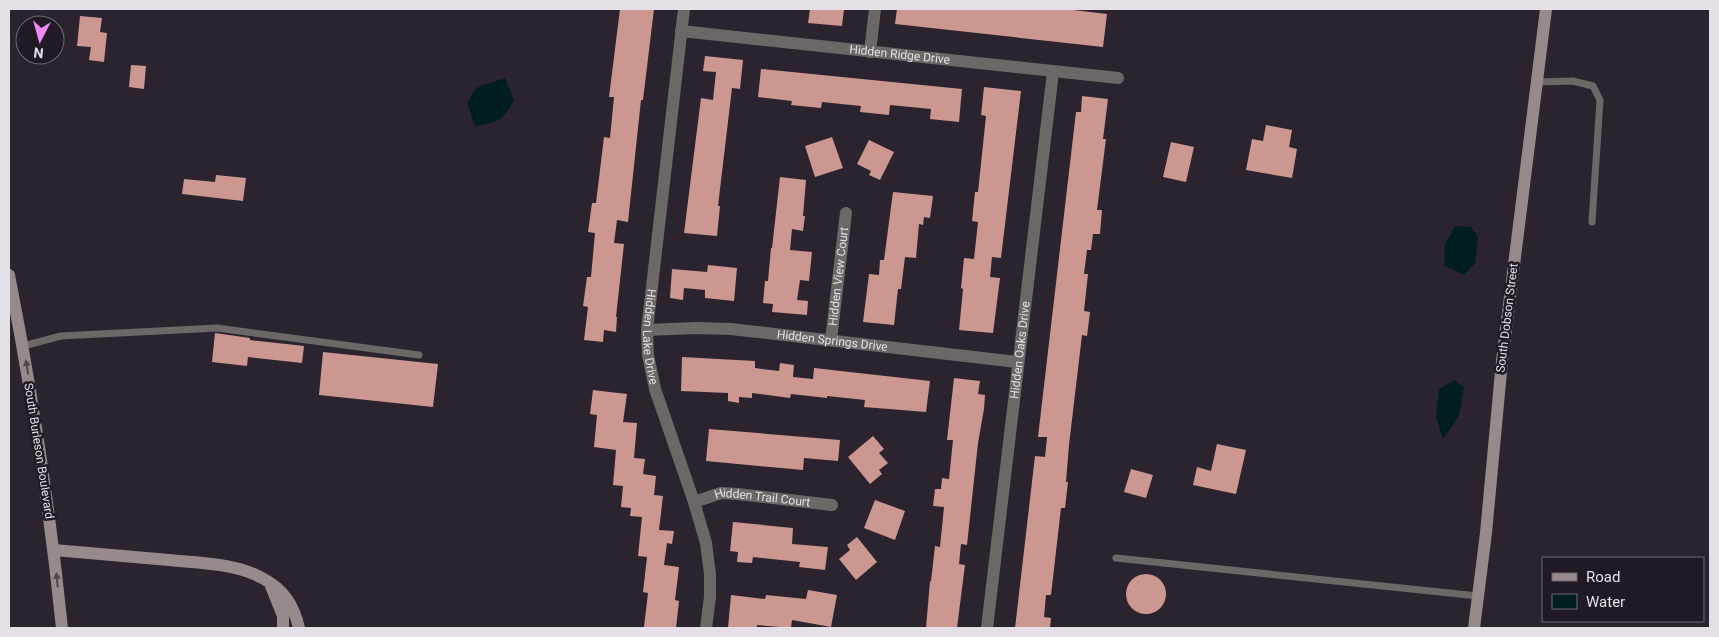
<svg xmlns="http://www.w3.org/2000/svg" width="1719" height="637" viewBox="0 0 1719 637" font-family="Roboto,sans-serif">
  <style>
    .water { fill: #001e20 }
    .building { fill: #cc9691 }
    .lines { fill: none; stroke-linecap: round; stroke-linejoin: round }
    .lane { stroke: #6e6768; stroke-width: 7 }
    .street { stroke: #6e6768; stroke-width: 12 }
    .secondary { stroke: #968a8d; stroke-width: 12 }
    .oneway { fill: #50474e }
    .labels { text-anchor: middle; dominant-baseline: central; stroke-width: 5; stroke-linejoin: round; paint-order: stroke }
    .street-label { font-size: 12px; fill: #e5e0e7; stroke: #211a24 }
  </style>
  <rect width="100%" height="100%" fill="#2b242e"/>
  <path class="water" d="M505,78L514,100C503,121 498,122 475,126L467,103L477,87Z
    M1455,226L1471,227L1478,237L1475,263L1464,275L1444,266L1445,245Z
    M1455,380L1464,388L1459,416L1443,439L1436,417L1439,389Z"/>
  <path class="building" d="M620,9H654L643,100H641L628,222L617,220L614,243L624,244L616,317H617L616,332L604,330L603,342L584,340L588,307L583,306L587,277H591L595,233L588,232L592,203H596L604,137L610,138L614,97H609Z
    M810,9H844L842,26L808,23Z
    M897,9H1065L1107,14L1103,47L895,24Z
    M80,16L102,18L100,32L107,33L104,62L89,60L91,47L77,46Z
    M705,56L743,60L740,89L732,88L718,206H720L717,236L684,233L701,98L713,100L716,72L703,71Z
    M131,65L146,66L144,89L129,87Z
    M761,69L962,89L959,122L930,119L931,109L890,105L889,115L860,112L861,106L822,102L821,108L791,105L792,101L758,97Z
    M984,87L1021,91L1001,258L992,257L990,277L1000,278L993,333L959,330L963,289L961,288L964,258L974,259L978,222L972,221L975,192H978L986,116L981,115Z
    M1082,96L1108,99L1103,139H1106L1097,210H1102L1100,234H1093L1091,250H1087L1084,274H1088L1084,311L1090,312L1087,336L1082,335L1069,445L1066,482H1068L1065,508H1061L1051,595H1046L1044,617L1051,618L1050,628H1015L1035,456L1045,457L1047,437H1038L1076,112H1081Z
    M1266,125L1292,130L1289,147L1297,149L1292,178L1246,170L1252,139L1263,141Z
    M832,137L843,168L815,177L805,146Z
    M869,140L894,152L880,180L869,175L871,171L857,164Z
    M1171,142L1194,147L1186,182L1163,177Z
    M216,175L246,178L243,201L182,194L184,179L215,182Z
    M780,177L806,180L803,216H805L803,231L792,229L790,250L812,252L809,281L800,280L797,300L808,301L807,315L772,312L773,304L763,303L765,281H768L771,248H772Z
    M893,192L933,196L930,218L924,217L923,225L919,224L916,258L905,257L901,289H898L894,325L863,322L869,274L879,275L880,260H884Z
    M708,265L737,268L734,301L705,298V290L684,288L683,300L670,298L672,269L707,272Z
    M215,333L250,338V340L304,346L302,363L248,357L247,366L212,362Z
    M323,352L438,364L433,407L319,395Z
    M682,357L755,361V368L779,371L780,363L794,365L793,377L813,379L814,368L930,381L926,412L864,407L865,400L827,396V398L791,394L790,398L752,393V398L739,397V403L728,401V393L681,391Z
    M954,378L980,381L978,394L985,395L984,409L978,443L967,545L961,544L959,564L965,565L957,628H926L930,581H931L935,546L940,547L944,507L933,506L935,489H941L942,478L949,479L953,440H947Z
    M593,390L627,394L623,422L637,423L634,458L645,459L643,474L656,476L654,495L663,496L659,530L674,531L672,544L667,543L664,565L679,567L675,600L679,601L676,628L644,627L648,593L643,592L647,557L638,556L642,517L630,516L631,508L621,507L623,486L613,485L616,450L594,447L597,415L590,414Z
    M709,429L840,440L838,461L804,458L803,470L706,461Z
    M873,436L884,449L879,453L888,463L879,470L882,474L870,484L848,457Z
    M1217,444L1246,450L1236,494L1193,485L1197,467L1211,471Z
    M1131,469L1153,475L1146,498L1124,492Z
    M875,500L905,511L895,540L864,528Z
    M733,522L793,528L792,544L828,547L825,570L799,567L800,562L753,557L752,563L737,562L738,552L730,551Z
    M857,537L877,562L856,580L839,559L850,550L847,545Z
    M1126 594a20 20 0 1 1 40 0a20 20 0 1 1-40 0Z
    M808,590L837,595L831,627L792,620L791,628L757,625V628H728L731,595L765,599L766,595L806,599Z"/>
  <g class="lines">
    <path class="lane" d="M1537,82L1573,81L1593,86L1600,100L1592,222
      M23,346L61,336L217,328L419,355
      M1116,558L1478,596"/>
    <g class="street">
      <path id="s1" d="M684,9L647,330L648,355L655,389L694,502L706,543L710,574V597L706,628"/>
      <path id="s2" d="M681,31L1118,78"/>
      <path d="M870,52L875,9"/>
      <path id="s3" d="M647,330L696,328L731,329L1017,362"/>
      <path id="s4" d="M831,340L846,213"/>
      <path id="s5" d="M694,502L721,493L738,494L832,505"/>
      <path id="s6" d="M987,628L1053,72"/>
    </g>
    <path class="secondary" d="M9,275C32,392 50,510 62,628
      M54,550C92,553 131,557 169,560C199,563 235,563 262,578C284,589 294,606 299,628
      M271,586L283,616V628
      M1474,628L1486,533L1502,361L1546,9"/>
  </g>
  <defs><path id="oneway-solid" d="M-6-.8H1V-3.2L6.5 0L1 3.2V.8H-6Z" transform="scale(1.25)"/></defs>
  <g class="oneway">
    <use href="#oneway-solid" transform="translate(27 367) rotate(-99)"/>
    <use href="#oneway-solid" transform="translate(57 580) rotate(-96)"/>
  </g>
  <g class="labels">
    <g class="street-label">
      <text stroke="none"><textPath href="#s2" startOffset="220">Hidden Ridge Drive</textPath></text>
      <text stroke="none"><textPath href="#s4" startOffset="64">Hidden View Court</textPath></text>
      <text transform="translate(1507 318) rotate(-83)">South Dobson Street</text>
      <text stroke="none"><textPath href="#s1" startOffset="330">Hidden Lake Drive</textPath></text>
      <text stroke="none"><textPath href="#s3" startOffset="186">Hidden Springs Drive</textPath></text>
      <text stroke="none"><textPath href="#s6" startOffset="280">Hidden Oaks Drive</textPath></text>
      <text transform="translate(39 451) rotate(81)">South Burleson Boulevard</text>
      <text stroke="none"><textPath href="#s5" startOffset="70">Hidden Trail Court</textPath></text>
    </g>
  </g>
  <rect width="1719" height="637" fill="none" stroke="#e5e0e7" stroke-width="20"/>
  <rect x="1542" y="557" width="162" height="65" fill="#211a24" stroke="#6f6972"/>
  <rect x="1552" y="573" width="25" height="8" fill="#968a8d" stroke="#6f6972"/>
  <text x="1586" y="582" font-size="15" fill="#e5e0e7">Road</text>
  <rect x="1552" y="594" width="25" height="15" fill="#001e20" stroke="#6f6972"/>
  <text x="1586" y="607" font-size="15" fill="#e5e0e7">Water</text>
  <g transform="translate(40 40) rotate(186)"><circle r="24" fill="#211a24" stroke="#6f6972"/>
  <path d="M0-4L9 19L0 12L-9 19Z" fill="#ef8bf7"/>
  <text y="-8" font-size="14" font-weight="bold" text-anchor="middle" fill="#e5e0e7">N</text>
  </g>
</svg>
